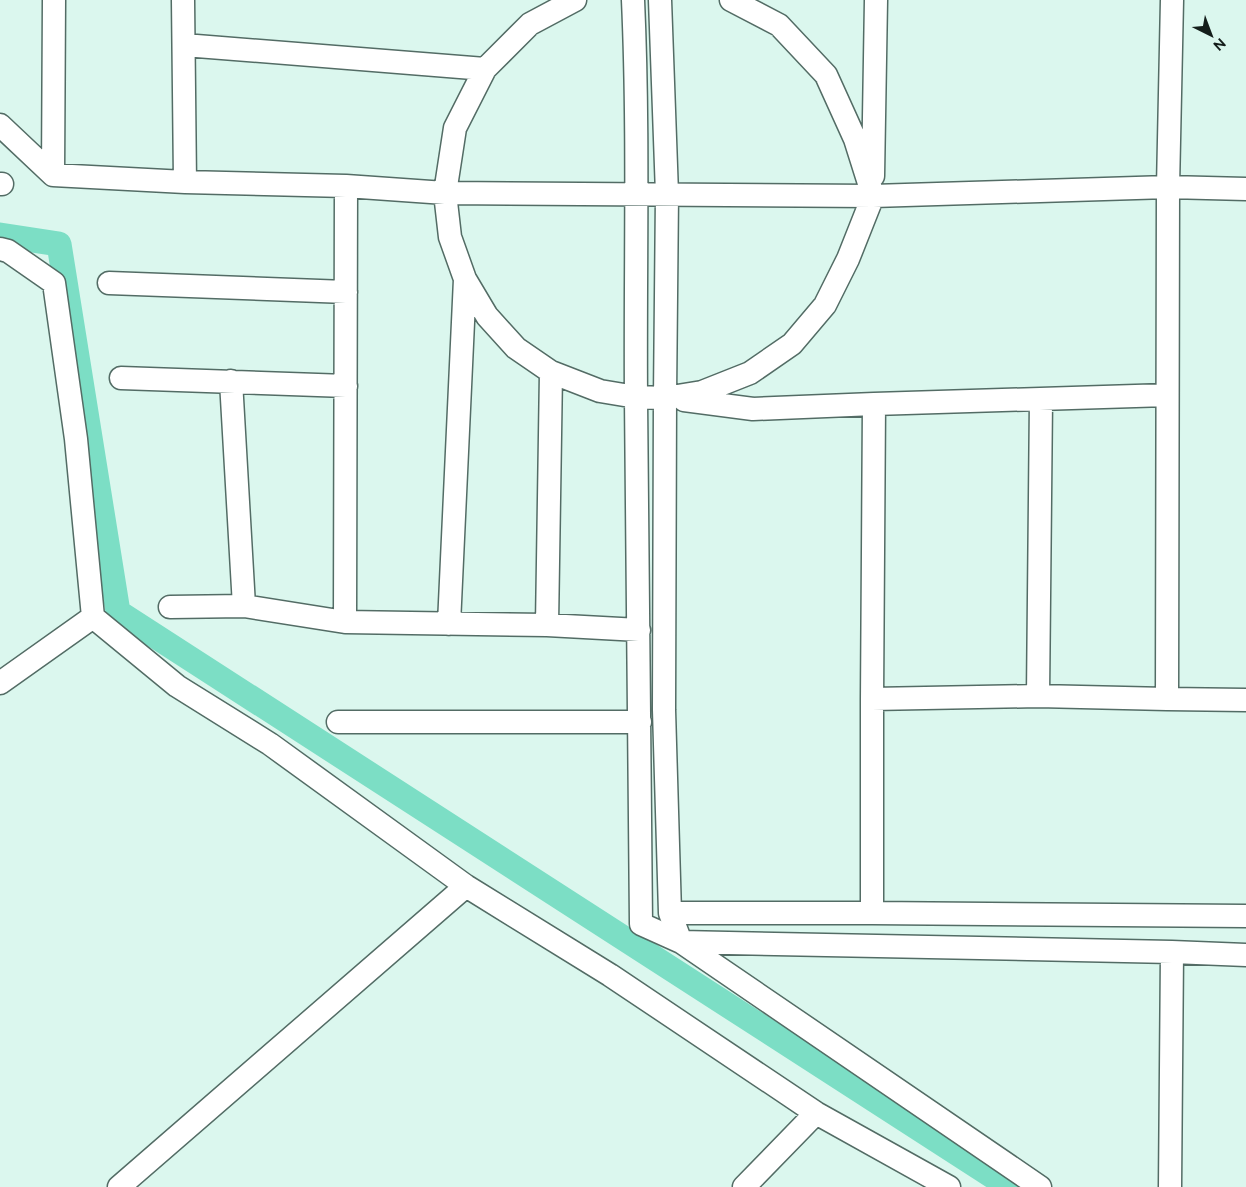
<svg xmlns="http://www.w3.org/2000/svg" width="1246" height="1187" viewBox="0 0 1246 1187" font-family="Raleway,sans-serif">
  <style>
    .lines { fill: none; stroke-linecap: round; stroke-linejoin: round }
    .canal { stroke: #7cdec5; stroke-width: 25 }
    .street-casing { stroke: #536c65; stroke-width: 25 }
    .street { stroke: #fff; stroke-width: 22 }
  </style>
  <rect width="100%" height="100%" fill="#dbf7ee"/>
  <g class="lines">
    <path class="canal" d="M0,235L59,244L118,612L997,1179L1005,1187"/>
    <defs>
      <path id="street" d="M183,0L185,182
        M575,0L530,24L485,69L455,128L445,193L450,237L465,279L487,316L516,348L551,372L600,391L636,397L665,398L702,392L750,373L792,344L825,305L848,259L873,196L855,139L826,75L779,25L731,0
        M633,0C639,133 635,266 636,399C637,574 640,749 641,924L681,942L1040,1187
        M660,0L667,194L665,398L664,710L670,913L681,942
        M1172,0L1168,187L1167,699L1246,700
        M184,45L485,69
        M0,125L53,175L185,182L346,186L445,193L873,196L1168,187L1246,189
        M53,175L54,0
        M873,176L876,0
        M0,184H2
        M0,249L8,251L54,283L76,439L93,617L177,686L270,744L466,886L610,975L816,1113L949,1187
        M109,283L346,292
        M121,378L346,386
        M231,381L244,606
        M684,400L753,409L874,404
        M170,607L244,606L345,622L547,625L639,630
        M345,622L346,186
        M449,624L465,279
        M547,625L551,372
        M0,683L93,617
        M1038,696L1041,399
        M872,699L874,404L1167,395
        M338,722H640
        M670,913H872L1246,916
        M872,913V699L1038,696L1167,699
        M681,942L1172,952L1246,955
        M119,1187L466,886
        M744,1187L816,1113
        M1170,1187L1172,952"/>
    </defs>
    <use href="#street" class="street-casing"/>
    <use href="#street" class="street"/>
  </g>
  <g transform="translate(1211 35) rotate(138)" stroke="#dbf7ee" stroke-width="4" paint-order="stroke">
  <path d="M0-4L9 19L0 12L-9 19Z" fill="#141e1b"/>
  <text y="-8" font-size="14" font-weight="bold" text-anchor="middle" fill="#141e1b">N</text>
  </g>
</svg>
